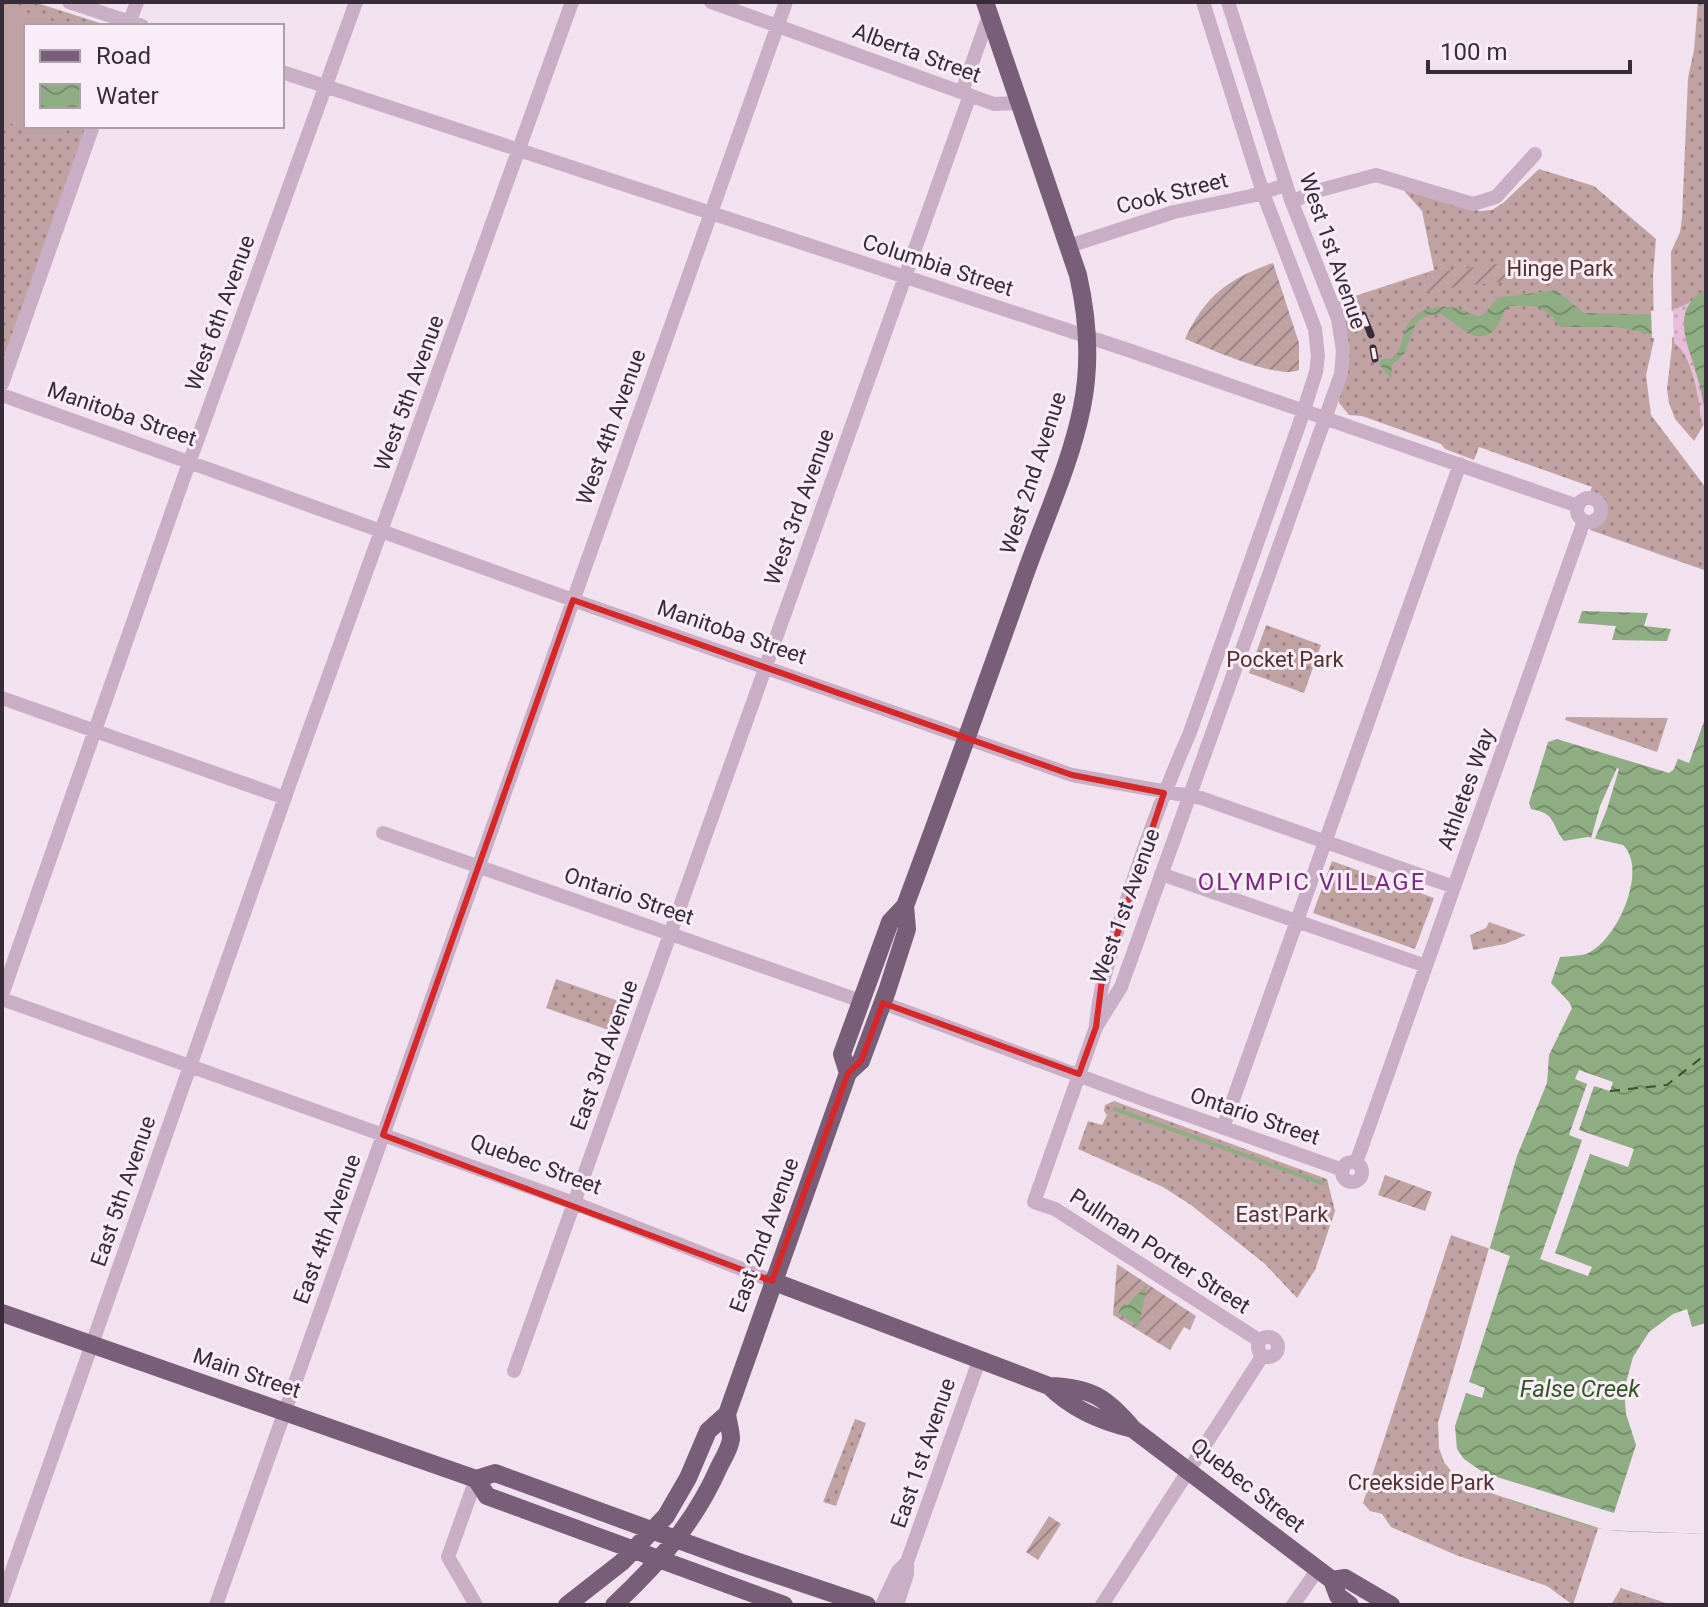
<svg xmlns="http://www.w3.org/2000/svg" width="1708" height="1607" viewBox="0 0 1708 1607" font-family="Roboto,sans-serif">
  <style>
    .grass { fill: url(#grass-dots) }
    .sand { fill: url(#sand-dots) }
    .garden { fill: url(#garden-furrows) }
    .pitch { fill: #c0a2a2 }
    .water { fill: url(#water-waves) }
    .pier { fill: #f2e2ef }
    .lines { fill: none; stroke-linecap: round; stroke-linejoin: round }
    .stream { stroke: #8fad83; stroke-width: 4 }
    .ferry { stroke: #325724; stroke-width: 2; stroke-dasharray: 10 8; stroke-linecap: butt }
    .minor { stroke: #c9aec6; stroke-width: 14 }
    .major { stroke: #795e79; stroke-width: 18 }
    .rail-casing { stroke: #382c39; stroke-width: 7 }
    .rail { stroke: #f9eef7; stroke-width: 4; stroke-dasharray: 12; stroke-linecap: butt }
    .marked { fill: none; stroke: #d62828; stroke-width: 6; stroke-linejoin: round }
    .labels { text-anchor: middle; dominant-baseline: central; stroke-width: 6; stroke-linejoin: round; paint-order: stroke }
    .street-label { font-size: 22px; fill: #382c39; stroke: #f9eef7 }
    .park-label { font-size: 22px; fill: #553231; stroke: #f9eef7 }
    .neighbourhood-label { font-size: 24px; letter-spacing: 2px; fill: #792b81; stroke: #f9eef7 }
    .water-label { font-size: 24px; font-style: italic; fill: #325724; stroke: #f9eef7 }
  </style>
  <defs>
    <pattern id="grass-dots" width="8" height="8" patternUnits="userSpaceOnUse" patternTransform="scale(2)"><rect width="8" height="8" fill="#c0a2a2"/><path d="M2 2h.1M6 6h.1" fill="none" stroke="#9d8485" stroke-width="1.8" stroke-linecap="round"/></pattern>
    <pattern id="sand-dots" width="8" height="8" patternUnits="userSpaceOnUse" patternTransform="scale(2)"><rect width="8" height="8" fill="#eabcdb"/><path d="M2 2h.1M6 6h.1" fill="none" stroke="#c9a2bd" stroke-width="1.8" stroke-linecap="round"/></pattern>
    <pattern id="garden-furrows" width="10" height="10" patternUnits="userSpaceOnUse" patternTransform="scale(2)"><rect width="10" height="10" fill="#c0a2a2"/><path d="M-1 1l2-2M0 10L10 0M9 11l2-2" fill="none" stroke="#9d8485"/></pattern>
    <pattern id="water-waves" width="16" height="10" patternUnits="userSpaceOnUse" patternTransform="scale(2)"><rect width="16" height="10" fill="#8fad83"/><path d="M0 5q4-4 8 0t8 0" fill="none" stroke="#768d6c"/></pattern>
  </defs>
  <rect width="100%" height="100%" fill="#f2e2ef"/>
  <path class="grass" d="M2,2H34L109,26H26V126H87L2,363Z
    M1698,2H1706V421L1694,441L1675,419L1669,403L1667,389L1672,346L1671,252L1680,232L1682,218L1688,78L1694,50Z
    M1539,169L1594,186L1656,239L1653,277L1654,340L1646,375L1651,415L1706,488L1704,570L1590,530C1598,520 1609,515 1602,500L1589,494L1592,487L1479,447L1474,460L1445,449L1441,444L1362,416L1349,415L1339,403L1337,302L1434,270L1422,211L1398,184L1480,211L1492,210L1503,203Z
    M1266,625L1321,645L1304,693L1249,673Z
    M1566,717L1668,718L1657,752L1565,720Z
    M1332,861L1434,898L1415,949L1313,913Z
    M1489,922L1526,935L1505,944L1473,950L1470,935L1486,928Z
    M556,979L624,1003L614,1032L546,1008Z
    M1114,1101L1327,1179L1335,1211L1315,1270L1297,1298L1265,1264L1191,1205L1163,1187L1078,1149L1088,1121L1102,1125L1107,1115L1104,1111L1105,1105Z
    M1451,1235L1510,1256L1604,1510L1573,1605L1547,1586L1456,1555L1391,1527L1382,1514L1370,1511L1363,1503Z
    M855,1419L866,1423L836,1506L823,1502Z
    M1621,1588L1672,1605H1611Z"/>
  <path class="sand" d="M1701,298L1706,299V429C1698,419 1701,409 1698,397C1695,380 1688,352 1674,343L1673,309C1683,308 1690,300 1701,298Z"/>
  <path class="garden" d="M1519,261L1522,279L1426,291L1425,274Z
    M1273,263L1299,343V370C1277,380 1209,348 1185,339C1205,296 1228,279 1273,263Z
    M1385,1175L1432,1192L1425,1211L1378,1195Z
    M1117,1264L1196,1316L1190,1330L1184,1327L1170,1350L1113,1315Z
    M1049,1516L1061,1524L1038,1560L1026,1552Z"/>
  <path class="pitch" d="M2,4L67,26H26V126H68L64,139L30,135L2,118Z"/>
  <path class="water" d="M1706,289V417C1703,402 1701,388 1696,373C1688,344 1669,310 1706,289Z
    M1556,290L1584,313L1673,315L1663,332L1650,334L1616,327H1560C1546,305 1534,305 1509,306C1502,313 1502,321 1496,328C1478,350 1457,323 1441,314C1411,316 1415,329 1405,352C1403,358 1394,361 1392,366C1391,370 1392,375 1391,379L1379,364L1382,359L1392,358L1396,355C1401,347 1402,339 1405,331C1413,308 1438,303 1460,309C1469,312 1473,317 1484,315L1497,298Z
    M1582,611L1648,613L1644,626L1671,629L1667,641L1612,640L1616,626L1578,623Z
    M1706,685V1534C1674,1532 1640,1533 1608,1530C1587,1528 1466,1488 1453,1474C1439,1459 1438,1442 1438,1423L1517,1156L1547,1083L1549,1055L1572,1008L1569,1002L1551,983L1560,957C1568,956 1578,956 1586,954C1616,943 1649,870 1623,845L1588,837L1564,841C1550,823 1557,814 1531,809L1529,803L1548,742L1557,739L1669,773L1674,769Z
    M1147,1284L1139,1326L1118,1313L1123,1304L1128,1305C1134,1295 1140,1294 1147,1284Z"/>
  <path class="pier" d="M1651,311H1673L1674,337L1652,338Z
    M1706,681V716L1689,763L1676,758L1702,684Z
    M1617,768L1619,769L1607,809L1593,843L1590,842L1600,806Z
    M1579,1070L1613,1082L1610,1091L1594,1086L1579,1130L1634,1149L1628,1167L1590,1154L1555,1253L1592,1267L1588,1276L1540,1259L1582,1140L1569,1135L1587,1084L1575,1079Z
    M1489,1248L1510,1256L1469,1382L1485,1388L1482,1398L1466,1393L1455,1426L1457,1449L1464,1459L1484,1473L1614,1513L1636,1445L1626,1414L1624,1390L1633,1357L1649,1332L1673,1314L1687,1309L1692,1327L1706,1323V1534L1605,1530L1484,1491L1454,1475L1444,1462L1439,1448L1438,1423Z"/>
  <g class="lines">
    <path class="stream" d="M1115,1109L1322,1183"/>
    <path class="ferry" d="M1610,1091L1667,1085L1706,1054"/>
    <path class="minor" d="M69,2L142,26
      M711,2L994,104L1019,103
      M1228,2L1291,200L1338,319L1343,351L1341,374L1121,987L1096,1027L1034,1202L1055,1209L1260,1341
      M128,26L137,2
      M282,72L1131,351L1578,506
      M962,92L989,15
      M1292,202L1313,192L1376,175L1473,204L1496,197L1535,154
      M1069,246L1174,212L1251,196L1286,185
      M2,384L93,126
      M2,395L590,606L1072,775L1201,798L1454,887
      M1577 510a12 12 0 1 1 24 0a12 12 0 1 1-24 0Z
      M2,698L285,798
      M383,833L861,1001
      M1161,874L1426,966
      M2,995L184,477L356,2
      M2,999L574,1203L772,1281
      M883,1003L1145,1100L1343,1170
      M1096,1025C1099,989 1109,962 1118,928C1138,862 1161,798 1189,735L1300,422L1316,372L1318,356L1315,329L1263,193L1203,2
      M1223,1128L1460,464
      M1342 1172a10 10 0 1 1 20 0a10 10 0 1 1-20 0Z
      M1356,1163L1584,521
      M1258 1347a10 10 0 1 1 20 0a10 10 0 1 1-20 0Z
      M514,1371L970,95
      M476,1479L448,1557L476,1605
      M2,1599L290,783L572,2
      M216,1605L786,2
      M882,1605L898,1571L907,1562
      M897,1605L907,1574V1562L980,1358
      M1102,1605L1263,1355
      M1293,1605L1318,1569"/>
    <path class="major" d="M848,1073L842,1054L890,922L905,906C947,794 987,681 1027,569C1046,516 1071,462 1082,407C1091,363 1088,319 1078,275L985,2
      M772,1281L1049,1386C1091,1387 1107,1398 1133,1429L1332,1580L1338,1596L1350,1605
      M2,1313L476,1479L495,1473L736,1561L867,1605
      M1049,1386C1072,1409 1102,1422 1133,1429
      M476,1479L487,1496L784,1605
      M1332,1580L1345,1578L1391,1605
      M567,1605L622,1562L666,1516L688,1478L708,1431L727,1414
      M614,1605C658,1564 695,1522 719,1467C723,1459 730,1448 731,1439C731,1431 728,1422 727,1414L848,1073L861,1061L887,991L907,929L905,906"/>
    <defs>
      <path id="rail" d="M1363,315L1371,335
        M1373,348L1375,359"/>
    </defs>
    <use href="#rail" class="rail-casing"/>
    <use href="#rail" class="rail"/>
  </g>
  <path class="marked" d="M573,600L1072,775L1164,793L1102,980L1096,1027L1079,1074L883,1003L861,1061L848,1073L772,1281L383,1135Z"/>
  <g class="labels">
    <g class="street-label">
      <text transform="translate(917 53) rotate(20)">Alberta Street</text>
      <text transform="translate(1172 193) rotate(-14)">Cook Street</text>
      <text transform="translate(1333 251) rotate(71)">West 1st Avenue</text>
      <text transform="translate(938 265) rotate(18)">Columbia Street</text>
      <text transform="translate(220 313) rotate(-70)">West 6th Avenue</text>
      <text transform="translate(409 393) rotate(-70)">West 5th Avenue</text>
      <text transform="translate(122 414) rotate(19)">Manitoba Street</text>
      <text transform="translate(611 427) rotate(-70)">West 4th Avenue</text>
      <text transform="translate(1033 473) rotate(-72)">West 2nd Avenue</text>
      <text transform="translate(799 507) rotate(-70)">West 3rd Avenue</text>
      <text transform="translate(732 632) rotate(19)">Manitoba Street</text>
      <text transform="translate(1466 789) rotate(-70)">Athletes Way</text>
      <text transform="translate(629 896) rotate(19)">Ontario Street</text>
      <text transform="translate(1125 906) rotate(-70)">West 1st Avenue</text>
      <text transform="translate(604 1055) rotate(-70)">East 3rd Avenue</text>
      <text transform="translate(1255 1116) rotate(19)">Ontario Street</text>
      <text transform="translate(536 1164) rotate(20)">Quebec Street</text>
      <text transform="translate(123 1191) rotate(-71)">East 5th Avenue</text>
      <text transform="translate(327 1229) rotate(-70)">East 4th Avenue</text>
      <text transform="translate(764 1235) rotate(-70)">East 2nd Avenue</text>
      <text transform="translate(1160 1251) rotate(33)">Pullman Porter Street</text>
      <text transform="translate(247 1373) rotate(19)">Main Street</text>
      <text transform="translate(923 1453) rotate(-71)">East 1st Avenue</text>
      <text transform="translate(1248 1485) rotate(38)">Quebec Street</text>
    </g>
    <g class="park-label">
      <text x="1560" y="268">Hinge Park</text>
      <text x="1285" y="659">Pocket Park</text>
      <text x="1282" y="1214">East Park</text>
      <text x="1421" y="1482">Creekside Park</text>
    </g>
    <g class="neighbourhood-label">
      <text x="1312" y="882">OLYMPIC VILLAGE</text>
    </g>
    <g class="water-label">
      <text x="1580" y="1389">False Creek</text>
    </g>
  </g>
  <rect width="1708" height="1607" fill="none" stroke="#382c39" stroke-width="8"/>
  <rect x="24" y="24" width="260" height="104" fill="#f9eef7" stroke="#aca0ab" stroke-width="2"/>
  <rect x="40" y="50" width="40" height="12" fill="#795e79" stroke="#aca0ab" stroke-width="2"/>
  <text x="96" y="64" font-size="24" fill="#382c39">Road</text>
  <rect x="40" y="84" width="40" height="24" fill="url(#water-waves)" stroke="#aca0ab" stroke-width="2"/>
  <text x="96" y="104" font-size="24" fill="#382c39">Water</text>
  <path d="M1428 60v12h202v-12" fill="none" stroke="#382c39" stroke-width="4"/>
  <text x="1440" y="60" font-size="24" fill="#382c39" stroke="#f9eef7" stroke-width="6" paint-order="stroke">100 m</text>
</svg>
